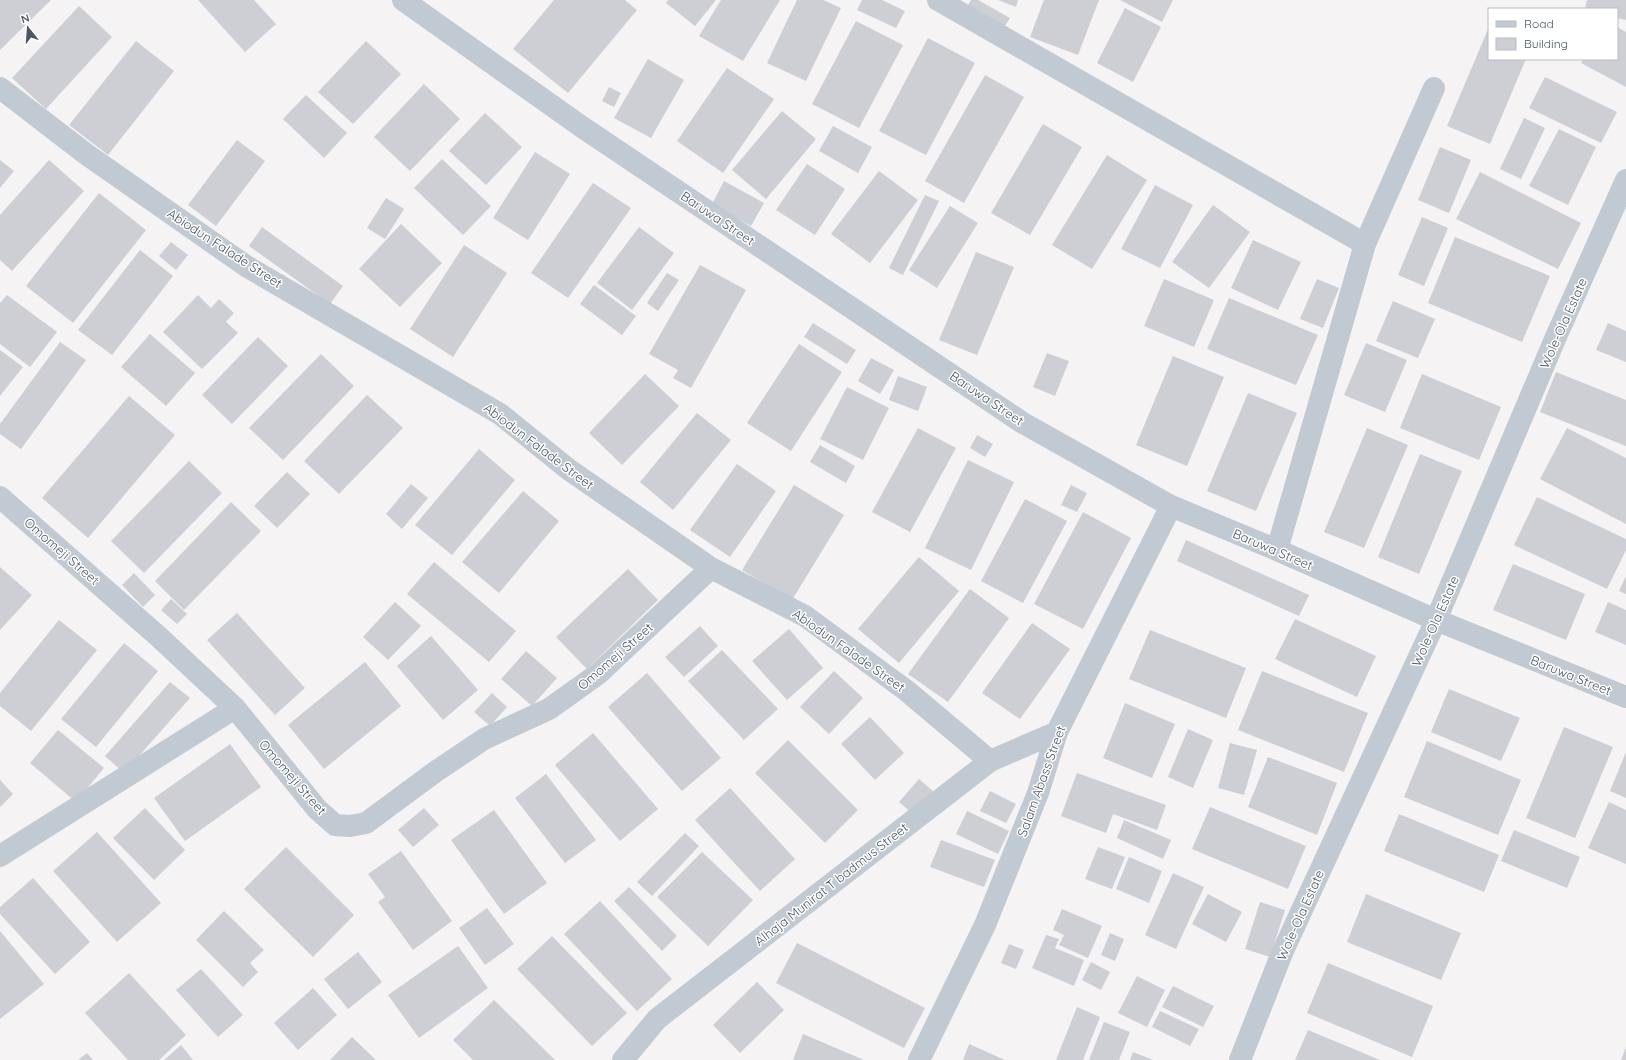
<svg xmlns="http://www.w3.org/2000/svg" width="1626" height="1060" viewBox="0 0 1626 1060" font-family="Quicksand,sans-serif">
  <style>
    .building { fill: #cdcfd5 }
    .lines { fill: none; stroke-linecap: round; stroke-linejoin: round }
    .minor { stroke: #c1cad2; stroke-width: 22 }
    .labels { text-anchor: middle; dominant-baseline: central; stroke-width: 3; stroke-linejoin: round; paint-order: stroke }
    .street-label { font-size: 13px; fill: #4a5661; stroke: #fff }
  </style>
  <rect width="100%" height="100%" fill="#f5f3f3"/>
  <path class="building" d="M0,0H51L0,50Z
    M198,0H254L276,24L245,52Z
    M554,0H625L637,10L568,93L513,49Z
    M668,0H716L695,26L666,3Z
    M721,0H780L743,61L699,36Z
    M797,0H823L841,8L806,81L767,63Z
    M862,0H882L905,11L896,28L857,10Z
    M971,0H978L1010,18L1001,32L965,11Z
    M998,0H1018L1016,7Z
    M1044,0H1099L1078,55L1030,37Z
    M1120,0H1173L1162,22Z
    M1587,0H1626V20L1617,18V9H1585Z
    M79,6L112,37L46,109L12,78Z
    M1125,8L1161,27L1133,82L1097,63Z
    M856,21L903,45L859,128L812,104Z
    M1489,27V59H1526L1490,144L1447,126Z
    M1617,27L1626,32V87L1581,63L1583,59H1617Z
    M928,38L975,63L926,155L879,131Z
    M136,41L174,71L108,155L69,125Z
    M366,41L401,74L353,124L318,92Z
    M648,59L684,80L651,138L614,118Z
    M727,68L774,99L723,173L677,141Z
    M985,75L1024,97L964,203L925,181Z
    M1545,77L1617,112L1601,143L1529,108Z
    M424,84L460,119L410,171L374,137Z
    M609,87L621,93L614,107L602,101Z
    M306,95L347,133L324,158L283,119Z
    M782,111L816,139L766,199L732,170Z
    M485,113L522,147L486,185L449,151Z
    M1524,118L1545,128L1521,179L1500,169Z
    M1043,124L1082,147L1030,235L991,213Z
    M833,126L872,147L858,173L819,151Z
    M1559,129L1596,147L1568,205L1529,186Z
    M237,140L265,161L216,226L188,205Z
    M1440,147L1471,160L1449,213L1418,200Z
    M535,152L570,174L528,240L493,218Z
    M1107,155L1147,180L1092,269L1052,245Z
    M442,159L491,206L463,235L414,188Z
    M0,160L14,171L0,188Z
    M49,160L84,191L12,271L0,260V215Z
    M807,164L845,189L815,235L776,210Z
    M879,171L918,200L870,263L831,234Z
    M1480,172L1581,223L1558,269L1456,219Z
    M724,181L764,203L751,226L712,204Z
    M593,183L631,208L568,298L531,273Z
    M1155,185L1193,205L1160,268L1121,249Z
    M99,193L146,230L73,323L26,286Z
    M925,195L939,201L903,275L889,268Z
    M386,198L404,209L385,239L367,228Z
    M1213,205L1250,232L1209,288L1172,262Z
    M950,206L978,223L937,288L909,270Z
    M1422,217L1448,228L1424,286L1398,275Z
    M401,224L442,263L400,307L359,269Z
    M262,227L343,286L330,304L249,246Z
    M639,227L674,253L632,310L597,283Z
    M1455,237L1550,276L1522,342L1428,303Z
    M1253,240L1301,262L1278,310L1231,288Z
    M171,242L188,255L176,270L159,256Z
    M464,245L507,273L453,357L410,329Z
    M140,250L173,276L112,355L78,330Z
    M976,252L1014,267L977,355L939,340Z
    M700,265L746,290L691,388L673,378L678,370L649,354Z
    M667,273L679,280L658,311L647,303Z
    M1164,279L1214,300L1194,347L1144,326Z
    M1317,279L1339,288L1323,328L1300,319Z
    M594,285L636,316L622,335L580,304Z
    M7,295L57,332L30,367L0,344V303Z
    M198,295L211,308L219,299L234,313L226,322L238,333L202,369L163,332Z
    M1229,298L1318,335L1296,385L1207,349Z
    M1393,301L1435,319L1418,358L1376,341Z
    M813,323L856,350L847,364L804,337Z
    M1608,323L1626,331V362L1596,350Z
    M150,334L195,373L166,406L121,367Z
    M258,337L288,366L232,424L202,395Z
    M60,342L86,360L21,449L0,434V424Z
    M1366,343L1407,360L1385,412L1344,395Z
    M799,344L842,372L791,451L747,423Z
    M0,350L23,367L0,396Z
    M1047,353L1069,361L1055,396L1033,387Z
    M321,354L354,386L283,460L249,428Z
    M1173,356L1224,377L1187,466L1136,445Z
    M871,358L894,370L880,394L858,381Z
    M1556,372L1626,400V446L1540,412Z
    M645,374L679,406L622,465L589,433Z
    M1422,374L1501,407L1479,460L1400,428Z
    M898,376L927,387L918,411L889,400Z
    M847,387L889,408L863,460L820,439Z
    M1248,393L1297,413L1256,511L1207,491Z
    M367,395L403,428L339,494L304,461Z
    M129,396L175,435L88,538L42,498Z
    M697,413L731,440L673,510L640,482Z
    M918,428L956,448L910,532L872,512Z
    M1367,428L1408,445L1364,548L1324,532Z
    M1567,428L1626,458V524L1540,479Z
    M977,435L993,444L985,457L970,448Z
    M820,445L855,466L846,483L810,462Z
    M479,449L515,480L452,555L415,525Z
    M1420,454L1462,471L1419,574L1378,557Z
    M968,460L1014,482L971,570L925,548Z
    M189,461L222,493L144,573L111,541Z
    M737,464L776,491L730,557L690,530Z
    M287,472L310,494L277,528L254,506Z
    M411,484L428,498L402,529L386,514Z
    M794,485L844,515L792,600L742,570Z
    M1071,485L1087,493L1077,512L1061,505Z
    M523,491L559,521L499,593L462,562Z
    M1537,497L1626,539V550L1607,589L1514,545Z
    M1025,499L1067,521L1023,603L981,581Z
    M231,502L261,531L184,610L155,581Z
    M1083,512L1131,538L1083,629L1034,604Z
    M1186,540L1309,595L1299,616L1177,561Z
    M919,557L959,591L899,663L858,629Z
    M434,562L516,631L489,662L407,594Z
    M1513,564L1585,594L1566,640L1493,610Z
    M0,567L32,595L0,630Z
    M628,569L658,600L587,669L556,637Z
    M134,573L155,595L143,607L122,585Z
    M1626,576V594L1619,591Z
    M970,589L1009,618L948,702L908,674Z
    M171,599L187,614L177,624L161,610Z
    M395,602L421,626L388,660L363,637Z
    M1608,602L1626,610V645L1595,632Z
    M237,613L305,688L275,715L207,640Z
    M1295,619L1376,656L1357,697L1275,659Z
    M59,620L97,650L31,731L0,706V693Z
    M1032,623L1070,649L1020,719L982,693Z
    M700,626L718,646L684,677L665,657Z
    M789,629L823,668L787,700L752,661Z
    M1150,630L1246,668L1226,718L1129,679Z
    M431,636L478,690L443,720L397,666Z
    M124,643L158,671L96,747L61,719Z
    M722,650L778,709L744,740L688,681Z
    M526,651L557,678L532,706L501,679Z
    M365,662L401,706L324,769L288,725Z
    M834,671L863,698L829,734L800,707Z
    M1262,671L1368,713L1344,772L1238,730Z
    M647,673L721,758L682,791L608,707Z
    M170,682L190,698L124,773L105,756Z
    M1449,689L1520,718L1501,761L1431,732Z
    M492,693L507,707L490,726L474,712Z
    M1125,703L1175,724L1152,778L1103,758Z
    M870,717L904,753L875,780L841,744Z
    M1564,727L1613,747L1575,838L1526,818Z
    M1188,729L1213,740L1193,788L1168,777Z
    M58,730L104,768L76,802L30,763Z
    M593,733L658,809L620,841L555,765Z
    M788,740L858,810L825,843L755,773Z
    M1427,741L1521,780L1498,835L1404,797Z
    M1230,743L1257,750L1244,795L1218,788Z
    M230,744L261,787L185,841L154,798Z
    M1626,752V798L1610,791Z
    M1268,757L1337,783L1317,835L1248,807Z
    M1077,773L1166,805L1157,830L1113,814L1106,833L1061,816Z
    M546,774L596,840L565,863L515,798Z
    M919,779L933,791L913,814L899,802Z
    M0,780L13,794L0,807Z
    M730,788L795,859L760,891L695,820Z
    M990,791L1016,804L1006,823L980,811Z
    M1609,802L1626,810V864L1588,848Z
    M1210,807L1306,846L1288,889L1192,849Z
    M145,808L185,850L154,880L113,838Z
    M424,808L439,825L413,847L398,830Z
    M494,810L547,883L504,914L451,840Z
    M967,811L1009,831L998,854L956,834Z
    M1399,814L1499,855L1484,892L1384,851Z
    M1124,820L1171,840L1163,859L1117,838Z
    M1514,830L1580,857L1567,888L1501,861Z
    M97,832L161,903L117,942L53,871Z
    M685,833L699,846L652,896L637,882Z
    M941,840L995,860L984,887L930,867Z
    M286,847L354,915L313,957L244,889Z
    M1098,847L1125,857L1112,889L1085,879Z
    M401,851L452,921L413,950L378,902L385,897L368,874Z
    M702,852L753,900L708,946L657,897Z
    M1129,857L1162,871L1149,903L1116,889Z
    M1173,873L1204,887L1176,949L1145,935Z
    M33,878L90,942L55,974L0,914V907Z
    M629,887L677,936L662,951L614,901Z
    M1208,894L1242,912L1226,942L1192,924Z
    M1366,894L1461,933L1441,980L1347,942Z
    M600,901L672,979L637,1011L564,934Z
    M1260,902L1285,910L1270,957L1245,949Z
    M487,908L514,944L485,965L459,928Z
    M1062,909L1102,926L1088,958L1059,945L1064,935L1053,930Z
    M224,911L264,950L250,963L258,972L243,987L196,940Z
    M0,931L44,984L0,1019Z
    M1110,933L1124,939L1115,961L1101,955Z
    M1046,935L1059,939L1055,948L1084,960L1074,986L1032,968Z
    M552,936L627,1013L592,1046L517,969Z
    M797,943L925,1008L904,1048L776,983Z
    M1009,944L1024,950L1016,969L1001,963Z
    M458,946L488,988L419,1038L388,995Z
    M358,952L382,982L348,1009L324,979Z
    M1091,962L1110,972L1101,990L1082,980Z
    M1328,963L1433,1006L1412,1057L1307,1013Z
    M201,969L243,1015L218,1037L176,990Z
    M129,973L186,1035L159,1060H128L85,1013Z
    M1137,976L1165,990L1147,1027L1118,1013Z
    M757,982L784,1010L740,1053L713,1025Z
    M1173,986L1214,1006L1203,1027L1162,1007Z
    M313,988L337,1015L298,1050L274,1023Z
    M494,1000L555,1060H473L453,1040Z
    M1077,1007L1100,1017L1083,1060H1056Z
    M1160,1011L1199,1029L1190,1046L1152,1027Z
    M1104,1022L1130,1032L1119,1060H1089Z
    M1308,1030L1380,1060H1295Z
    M803,1034L864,1060H793Z
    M352,1037L376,1060H330Z
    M969,1044L1005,1060H963Z
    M181,1045L193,1060H164Z
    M1626,1047V1060H1621Z
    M1133,1052L1153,1060H1130Z
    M87,1053L93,1060H78Z"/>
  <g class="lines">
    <path class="minor" d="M403,0L582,127L1023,423L1171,506L1277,550L1436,620L1626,697
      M938,0L1365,244
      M0,88L86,154L246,266L500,414L568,469L711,568L805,616L907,691L990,761
      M0,497L159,637L235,708L317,809L335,825L350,826L366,823L435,772L484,739L549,709L598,674L711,568
      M1277,550L1365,244L1434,88
      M0,856L235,708
      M623,1060L657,1019L990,761L1057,732
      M919,1060L985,925L1038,793L1057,732L1171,506
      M1240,1060L1282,953L1436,620L1555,339L1626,180"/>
  </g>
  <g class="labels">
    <g class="street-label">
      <text transform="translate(718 218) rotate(34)">Baruwa Street</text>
      <text transform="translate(225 248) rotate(33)">Abiodun Falade Street</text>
      <text transform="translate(1563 323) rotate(-66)">Wole-Ola Estate</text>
      <text transform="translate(987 398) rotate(34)">Baruwa Street</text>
      <text transform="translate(539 446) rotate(37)">Abiodun Falade Street</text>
      <text transform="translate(1273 549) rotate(23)">Baruwa Street</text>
      <text transform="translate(62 551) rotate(41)">Omomeji Street</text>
      <text transform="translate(1435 621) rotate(-66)">Wole-Ola Estate</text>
      <text transform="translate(849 650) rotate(35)">Abiodun Falade Street</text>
      <text transform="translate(615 656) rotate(-41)">Omomeji Street</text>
      <text transform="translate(1571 675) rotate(22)">Baruwa Street</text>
      <text transform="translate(293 777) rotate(49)">Omomeji Street</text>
      <text transform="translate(1041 781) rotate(-70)">Salam Abass Street</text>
      <text transform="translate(831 884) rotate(-38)">Alhaja Munirat T badmus Street</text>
      <text transform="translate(1300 915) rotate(-66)">Wole-Ola Estate</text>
    </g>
  </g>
  <rect x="1488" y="8" width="130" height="52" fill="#ffffff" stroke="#b7bbc0"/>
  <rect x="1496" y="21" width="20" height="6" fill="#c1cad2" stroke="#b7bbc0"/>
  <text x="1524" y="28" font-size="12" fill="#4a5661">Road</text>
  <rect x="1496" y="38" width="20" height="12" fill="#cdcfd5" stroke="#b7bbc0"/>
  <text x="1524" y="48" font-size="12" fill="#4a5661">Building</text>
  <g transform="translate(28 28) rotate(343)" stroke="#ffffff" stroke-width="3" paint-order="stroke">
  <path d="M0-3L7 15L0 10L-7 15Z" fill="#4a5661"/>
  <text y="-6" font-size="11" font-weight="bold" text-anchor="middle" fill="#4a5661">N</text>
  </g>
</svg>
